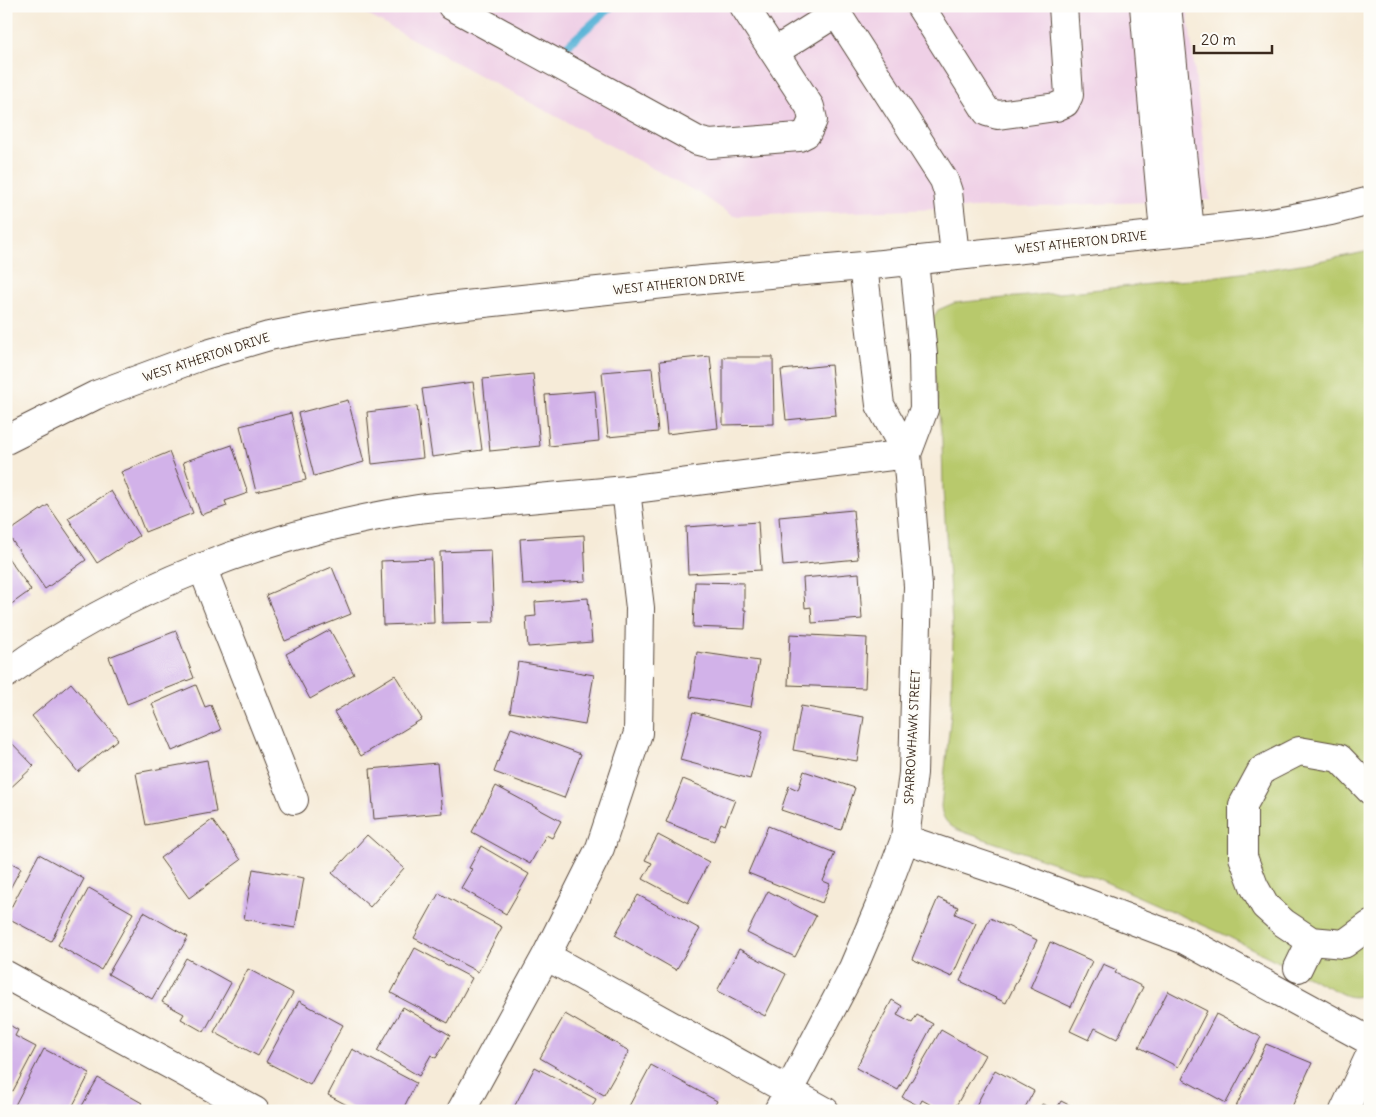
<svg xmlns="http://www.w3.org/2000/svg" width="1376" height="1117" viewBox="0 0 1376 1117" font-family="Delius,sans-serif">
  <style>
    .built { fill: #efd0e6 }
    .green { fill: #b8c96c; stroke: #7a7a45 }
    .lines { fill: none; stroke-linecap: round; stroke-linejoin: round }
    .stream { stroke: #59b3d7; stroke-width: 8 }
    .building { fill: #d2b2e9 }
    .minor-casing { stroke: #57473a; stroke-width: 30 }
    .minor { stroke: #fff; stroke-width: 28 }
    .labels { text-anchor: middle; dominant-baseline: central; stroke-width: 5; stroke-linejoin: round; paint-order: stroke }
    .street-label { font-size: 12px; fill: #3b2a1e; stroke: #fdfcf7 }
  </style>
  <rect width="100%" height="100%" fill="#fdfcf7"/>
  <filter id="ink" filterUnits="userSpaceOnUse"><feTurbulence type="fractalNoise" baseFrequency=".02" numOctaves="2"/><feDisplacementMap in="SourceGraphic" scale="10" xChannelSelector="R" yChannelSelector="G"/><feConvolveMatrix kernelMatrix="1 2 1 2 8 2 1 2 1" color-interpolation-filters="sRGB"/></filter>
  <filter id="wash" filterUnits="userSpaceOnUse"><feTurbulence type="fractalNoise" baseFrequency=".0096" numOctaves="4" result="noise"/><feDisplacementMap in="SourceGraphic" scale="20" xChannelSelector="R" yChannelSelector="G"/><feGaussianBlur stdDeviation="1.12" result="paint"/><feColorMatrix in="noise" values="0 0 0 0 0 0 0 0 0 0 0 0 0 0 0 0 0 1.4 0 .05"/><feComposite in="paint" operator="in"/></filter>
  <g filter="url(#wash)">
    <rect width="100%" height="100%" fill="#f6ebd8"/>
    <path class="built" d="M351,6H1187L1210,200L733,216L700,194Z"/>
    <path class="green" d="M1370,251V992C1359,997 1353,999 1342,994L1223,934L1092,876L958,830C947,825 942,818 941,806L951,713L953,638L943,490L942,440L934,372L933,318L938,310L954,303C1093,289 1233,280 1370,251Z"/>
    <g class="lines">
      <path class="stream" d="M567,46L612,6"/>
    </g>
    <g id="blocks">
      <path class="building" d="M710,356L718,428L667,434L660,361Z
        M723,357H773L774,424L723,425Z
        M831,365L836,415L786,420L781,370Z
        M652,368L658,432L608,437L602,372Z
        M533,374L540,446L490,451L483,379Z
        M473,382L482,450L432,457L422,389Z
        M595,391L599,441L549,446L545,395Z
        M348,400L364,462L314,476L298,413Z
        M417,406L423,458L372,464L367,412Z
        M291,413L306,480L256,492L240,426Z
        M232,445L248,493L225,501L227,506L201,515L183,462Z
        M169,452L193,513L145,532L121,472Z
        M111,491L139,536L97,563L68,518Z
        M48,505L86,560L45,589L7,533Z
        M853,510L858,559L783,566L779,517Z
        M758,522L761,570L688,574L686,527Z
        M584,535L586,581L523,585L520,539Z
        M491,550L494,622L442,623L440,552Z
        M6,555L31,590L6,608Z
        M432,559L434,623L383,625L381,561Z
        M332,567L351,614L285,641L266,595Z
        M859,573L862,619L812,623L811,607L805,608L803,578Z
        M695,582L744,583V610H746L745,629L693,627Z
        M588,598L592,642L528,647L526,617L536,616L535,602Z
        M330,630L354,674L310,699L286,654Z
        M176,631L194,678L127,704L109,657Z
        M790,634L867,638L865,688L788,685Z
        M697,652L759,661L751,707L690,697Z
        M518,662L594,675L585,725L510,712Z
        M395,675L422,719L361,756L334,712Z
        M71,683L118,739L78,772L32,716Z
        M196,685L205,707L211,705L221,730L172,751L152,704Z
        M801,706L864,717L857,761L793,750Z
        M693,712L763,731L750,779L680,760Z
        M511,728L581,754L564,798L494,772Z
        M6,737L34,766L6,792Z
        M207,760L216,812L146,825L136,773Z
        M437,763L442,813L374,819L370,769Z
        M804,771L855,788L841,830L781,810L789,786L798,790Z
        M683,779L735,800L725,825L721,823L714,841L666,822Z
        M496,786L561,821L552,838L546,835L530,864L472,832Z
        M212,820L241,860L189,898L160,858Z
        M768,826L835,853L823,881L830,884L822,903L748,873Z
        M367,835L404,868L370,907L332,873Z
        M658,835L709,862L688,903L643,879L652,863L645,860Z
        M481,846L529,874L506,914L461,888L472,869L469,868Z
        M39,854L84,879L51,941L6,917Z
        M6,860L21,868L6,896Z
        M253,869L304,878L295,928L244,919Z
        M89,888L133,913L101,970L58,945Z
        M768,891L816,916L795,957L747,933Z
        M439,893L502,927L478,972L414,938Z
        M638,895L700,929L676,970L615,935Z
        M938,898L958,907L955,914L976,923L952,977L912,959Z
        M144,912L188,937L152,999L108,974Z
        M990,918L1037,940L1006,1003L960,981Z
        M1050,942L1092,961L1071,1007L1030,988Z
        M415,948L472,978L448,1023L391,993Z
        M739,949L786,974L765,1016L717,991Z
        M186,958L231,983L204,1032L181,1019L184,1014L162,1002Z
        M1103,964L1117,970L1115,973L1143,987L1117,1039L1095,1028L1089,1040L1070,1031Z
        M248,969L293,993L258,1056L214,1032Z
        M1168,991L1207,1011L1178,1067L1139,1047Z
        M892,1000L902,1006L897,1015L912,1023L917,1015L933,1024L898,1090L856,1068Z
        M299,1001L343,1025L310,1085L266,1062Z
        M403,1007L450,1035L436,1058L431,1055L419,1076L377,1051Z
        M565,1014L629,1051L604,1095L540,1058Z
        M1216,1014L1261,1037L1226,1103L1182,1079Z
        M6,1023L18,1030L15,1036L36,1047L13,1091L6,1088Z
        M941,1030L985,1055L953,1111H942L922,1100L919,1106L902,1097Z
        M1266,1044L1312,1063L1290,1111H1234Z
        M44,1049L90,1073L70,1111H12Z
        M352,1049L416,1083L402,1111H358L328,1095Z
        M651,1065L717,1101L712,1111H633L628,1108Z
        M535,1067L596,1099L590,1111H512Z
        M995,1070L1034,1091L1023,1111H973Z
        M98,1078L142,1103L137,1111H79Z
        M1061,1101L1077,1109L1076,1111H1039L1042,1104L1056,1110Z"/>
    </g>
  </g>
  <g filter="url(#ink)">
    <use href="#blocks" fill-opacity="0" stroke="#57473a" stroke-width="1"/>
    <g class="lines">
      <defs>
        <path id="minor" d="M452,6L698,141L710,144L799,137L807,133L813,120L810,107L744,6
          M832,6L944,180L948,192L955,255
          M920,6L987,112L998,115L1056,107L1065,103L1069,95L1063,6
          M1144,6L1164,233
          M1167,6L1190,231
          M774,52L836,13
          M863,266L880,405L907,454L924,409L923,355L914,260
          M6,440L96,395L204,355L269,336L327,325L447,307L702,280L863,266L1266,223L1331,211L1370,201
          M626,490L907,454L918,586L913,773L905,839L880,905L853,968L778,1111
          M202,567L294,800
          M6,674C124,588 268,533 412,510C435,506 460,506 483,503C531,499 579,494 626,490L640,608L638,733L600,848L546,956L461,1111
          M1370,790L1339,758L1299,751L1262,770L1243,805V857L1254,886L1265,906L1284,923L1311,941L1344,944L1370,925
          M905,839L1021,878L1185,940L1370,1041
          M546,956L825,1111
          M1298,968L1311,941
          M6,975L255,1111
          M1344,1111L1370,1055"/>
      </defs>
      <use href="#minor" class="minor-casing"/>
      <use href="#minor" class="minor"/>
    </g>
  </g>
  <g class="labels">
    <g class="street-label">
      <text transform="translate(1081 242) rotate(-6)">WEST ATHERTON DRIVE</text>
      <text transform="translate(679 283) rotate(-6)">WEST ATHERTON DRIVE</text>
      <text transform="translate(206 357) rotate(-18)">WEST ATHERTON DRIVE</text>
      <text transform="translate(912 737) rotate(-87)">SPARROWHAWK STREET</text>
    </g>
  </g>
  <rect width="1376" height="1117" fill="none" stroke="#fdfcf7" stroke-width="25"/>
  <path d="M1194 45v8h78v-8" fill="none" stroke="#3b2a1e" stroke-width="2.5"/>
  <text x="1201" y="45" font-size="15" fill="#3b2a1e" stroke="#fdfcf7" stroke-width="4" paint-order="stroke">20 m</text>
</svg>
